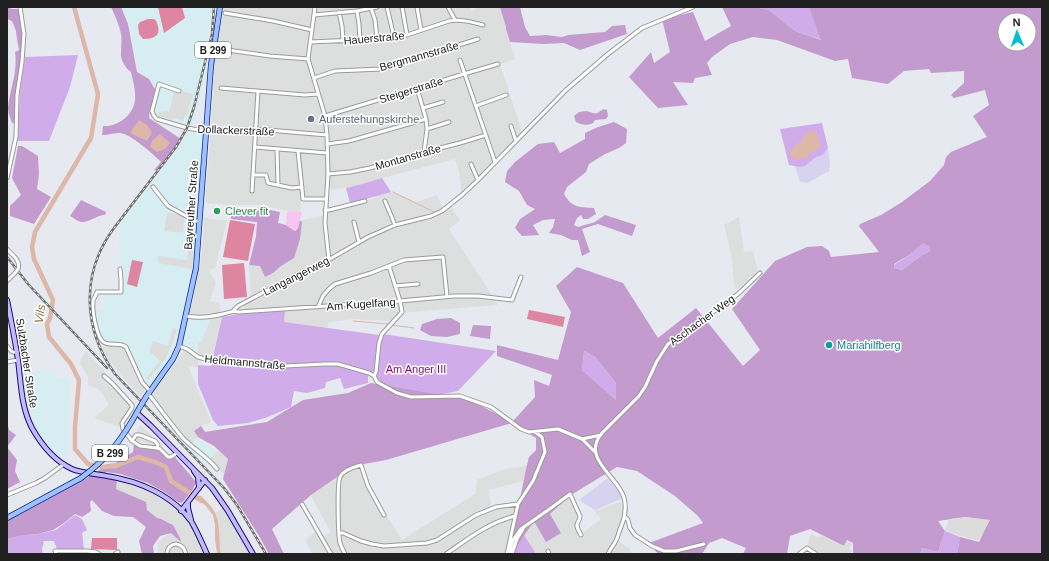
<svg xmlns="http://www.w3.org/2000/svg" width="1049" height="561" viewBox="0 0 1049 561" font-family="Helvetica,sans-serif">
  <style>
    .residential { fill: #dddede }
    .commercial { fill: #d6eef1 }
    .farmland { fill: #d6d2ef }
    .grass { fill: #d0adea }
    .forest { fill: #c49bcf; fill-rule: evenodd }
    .park { fill: #f9c4f1 }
    .pitch { fill: #de85a1 }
    .parking { fill: #dcdcdc }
    .water { fill: #ddb7a7 }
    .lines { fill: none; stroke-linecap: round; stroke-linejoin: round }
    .stream { stroke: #ddb7a7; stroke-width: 1 }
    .river { stroke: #ddb7a7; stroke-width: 4.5 }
    .street-casing { stroke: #9a9a9a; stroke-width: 5 }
    .secondary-casing { stroke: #1a0678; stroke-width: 6 }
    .primary-casing { stroke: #01299a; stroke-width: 6 }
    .street { stroke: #fff; stroke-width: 3 }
    .secondary { stroke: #c3bbf9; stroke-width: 4 }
    .primary { stroke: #a0c1fb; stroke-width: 4.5 }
    .rail-casing { stroke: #6e6e6e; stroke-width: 2.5 }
    .rail { stroke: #fff; stroke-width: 1; stroke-dasharray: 3; stroke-linecap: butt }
    .street-bridge-casing { stroke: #9a9a9a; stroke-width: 5; stroke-linecap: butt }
    .primary-bridge-casing { stroke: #01299a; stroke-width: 6; stroke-linecap: butt }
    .street-bridge { stroke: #fff; stroke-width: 3 }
    .primary-bridge { stroke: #a0c1fb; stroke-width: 4.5 }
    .worship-dot { fill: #6b7280; stroke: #fff; stroke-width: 1.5 }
    .leisure-dot { fill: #2e9e5b; stroke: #fff; stroke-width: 1.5 }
    .culture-dot { fill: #0f9aa8; stroke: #fff; stroke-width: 1.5 }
    .labels { text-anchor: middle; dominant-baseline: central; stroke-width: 3; stroke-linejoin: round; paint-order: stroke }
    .shield { fill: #fff; stroke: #636363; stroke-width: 1 }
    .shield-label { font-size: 10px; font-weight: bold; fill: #202020 }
    .street-label { font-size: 11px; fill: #202020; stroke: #fff }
    .worship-label { font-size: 11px; fill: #5b616d; stroke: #fff; text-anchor: start }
    .leisure-label { font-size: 11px; fill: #27864d; stroke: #fff; text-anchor: start }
    .culture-label { font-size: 11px; fill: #0d838f; stroke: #fff; text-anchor: start }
    .park-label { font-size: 11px; fill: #7f0c6d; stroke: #fff }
    .water-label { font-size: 12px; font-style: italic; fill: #8f6e40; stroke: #fff }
  </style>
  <rect width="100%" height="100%" fill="#e6e9f0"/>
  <path class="residential" d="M224,7H470L472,11L479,7H500L506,27V29L515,59L500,64L523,135L462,197L459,171L455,159L382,178L362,184L345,188L326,190L325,197L302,198L300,212L289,211L269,207L265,205H229L205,203L211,128L214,62Z
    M391,192L417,202L437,195L443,209L449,205L460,220L449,229L498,305L399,313L390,321L355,319L328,322V328L283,322L284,308L245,310L244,305L251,301L249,265L260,266L265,277L273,273L281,266L294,258L301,232L302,220L327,215V211L361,203Z
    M204,217L216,220H227L215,269H210V272L216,283L211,297L212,298L210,301L219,303L222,317L212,358H205L199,356L198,367L188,366L211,422L201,426L194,431L198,437L192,444L178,430L158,402L155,397L154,393L156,388L179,358L184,350L194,356L197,353L198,342H201L211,318V313L193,315L190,313L202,256Z
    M739,217L744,252L753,251L758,272L738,289H735L731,254L724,225Z
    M109,345H122L124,347L139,382L144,387L145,390L141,397L119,373L108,359L102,348Z
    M86,351L106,373L105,374L130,404V408L121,422L119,427L94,418L109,405L102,393L97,388L88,386V377L80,363L81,358Z
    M139,425L143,427L158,441L156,446L134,440Z
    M218,450L228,459L224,475L210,459Z
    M362,465L369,487L402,540L475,494L477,480L505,469L527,466L523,481L489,490L491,506L519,501L509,554H313L305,540L317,531L321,537L331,533L311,495L353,466Z
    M117,480L155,494L165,500L185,518L192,528L204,552V554H158V543L163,538L174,531L170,522H159L115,489Z
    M571,495L582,517L577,526L582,534L601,519L594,511L620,502L629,510L618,541L629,548L632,554H512L534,521L561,533L550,514Z
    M223,508L237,529L250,552L249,554H221L219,541V525L216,513Z"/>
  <path class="commercial" d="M122,7H212V11L210,26L203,57L207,64L195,119L190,130L200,132L203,135L191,268L186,299L181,320L172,353L167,362L150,384H146L143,381L126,343L105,341L102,339L99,332L97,320L96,311L104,309V294H122L123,283L119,243L121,224L125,218L152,181L173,155L189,131L151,117L149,112L155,87L150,79L139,71L132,33Z
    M211,318L201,342H198L197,353L183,344L189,321L192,320Z
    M55,370L56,378H69L68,455L57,456L38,434L32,423L27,411L23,373Z
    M198,439L216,452L205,465L189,449Z"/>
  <path class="farmland" d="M828,148L830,164L829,171L807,183L800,182L795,166L800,167L805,166L816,157L823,155Z
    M608,478L620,493L621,499L595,510L579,500Z"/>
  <path class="grass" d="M754,7H809L822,40L795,31L769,10Z
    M78,55L70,87L49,141H18L20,90L25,57Z
    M822,123L828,148L823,155L816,157L805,166L800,167L789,165L780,129Z
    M382,178L391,192L381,195L350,203L346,188L362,184Z
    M923,242L929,246L930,251L921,256L902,270L894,268V265L909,255Z
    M285,310L284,322L379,335L378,341L374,370L373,373L368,372V383L344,389L340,378L326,382L325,388L307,393L294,391L291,407L268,417L248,423L218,426L213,420L198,384V365L211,366L212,361L222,317L244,313Z
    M383,334L496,351L458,391L410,400L386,387L376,378L378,353Z
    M584,351L595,357L616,383V400L582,370Z
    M75,515L82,519L87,530L82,533L84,549H57L54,541H44L42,550L43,554H7V539L24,535L38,534L56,530Z
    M945,531L960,537L957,554H920L922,548L938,552Z
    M524,535L536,554H512Z"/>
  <path class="forest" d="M7,7L12,9H18C25,31 22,52 20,74C18,90 17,107 15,123H12C11,119 8,113 8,108C10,89 18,72 15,52L19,50L17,39L16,31L12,21L7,19Z
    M111,7H121L128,24L137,72L149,79L156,91L150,110L149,118L181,139L177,146L158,171L154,170L161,162C153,154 131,134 120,133C114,133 108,135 102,135L103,126C106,126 110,126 113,125C123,122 134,112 135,100C136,91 133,81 131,72C126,69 120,59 121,53C121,47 122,40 121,34C119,24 115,16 111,7Z
    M500,7H520L525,27L530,36L546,35L562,37L568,35L605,32L612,26L625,25L627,34L580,50L564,43L543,44L510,42L506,29V27Z
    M722,7H754L769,10L795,31L821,40L809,7H1042V554H957L960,537L979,542L989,521L966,517L938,521L945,531L938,552L922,548L920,554H853V543L847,540L844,546L810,529L790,536L787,554H743L746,548L722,538L709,543L702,554H658L649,543L703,523L698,516L675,496L637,471L617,467L571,495L550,514L561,533L546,542L534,521L512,554H509L526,469L529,457L536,450V438L512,423L386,460L353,466L311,495L272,529L284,554H269L259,536L223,479L228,459L214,446L198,437L194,431L201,426L205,432L267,422L303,400L348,393L371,383L470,400L512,422L535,397L534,380L549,386L552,375L497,356V345L558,360L571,312L556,286L577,267L623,283L658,338L696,308L743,366L760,350L732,309L775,261L807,247L822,246L829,251L831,257L879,252L859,226L860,224L881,215L902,202L930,181L944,165L946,157L951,152L987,137L973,116L989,105L985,90L954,98L951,95L964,83V71L931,73L929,69L904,71L888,84L852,78L848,59L835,61L777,40L753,37L730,44L712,57L707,63L712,75L695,78L693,83L673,82L688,105L658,108L629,77L651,52L654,63L670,52L662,19L693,12L705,41L731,26ZM1005,20H1029V44H1005ZM923,243L929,246L930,251L921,256L902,270L894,268V264L909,255ZM584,351L595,357L616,383V400L582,370Z
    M603,109L607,110L608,116L606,119L595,120L593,123C587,126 582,125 576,122L574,116L579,112C581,112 584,111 586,111C595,113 595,116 603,109Z
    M614,122L627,129L626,143L619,148L605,154L589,164L586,172L567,187L564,194C572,208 579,207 594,208L596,214L588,219H583L581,215L577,218L574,225L578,227L595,222L605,215L636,225L632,236L598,224L582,229L590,252L582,256L578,240H572L561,235L549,233L553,227L555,219L543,220L533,225L539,235L522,236L515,228L520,219L535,209L527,205L519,191L505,182L507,171L515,162L538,144L554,142L560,153L585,139V133L598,127Z
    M18,146H22L38,156L39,174L37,189L51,197L34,224L10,216V206L21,195L12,178Z
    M81,200L106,212L105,215C97,215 90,222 82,222C78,222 74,218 70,216Z
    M260,208L280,212L278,223L286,225L295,231L298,228L299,220L302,222L300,239L294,258L281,266L273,273L265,277L260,266L249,265L256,236L257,222L231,219L232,209Z
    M451,318L460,323V334L447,337L431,336L420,330L422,324L437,319Z
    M473,325L491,326L490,339L470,336Z
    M7,421L9,430L16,435L7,447L17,460L15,471L20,482L7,489Z
    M134,443L146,449L158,450L169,459L175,457L196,482L193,489L182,503L178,502L166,493L148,483L120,474L106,472V478L117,480L116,489L146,502L147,510L157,518L161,519L173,525L180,538L181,542L171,533L160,536L153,546L154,554H142L139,541L146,527L133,517L114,516L102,511L92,500L90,502L91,511L82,517L75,514L64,523L53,530L38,534L24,535L7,539V521L94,474L107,464L117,463L115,455L123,447L128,455L133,452Z"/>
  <path class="park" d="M289,211L302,212L298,228L295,231L286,225L287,213Z"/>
  <path class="pitch" d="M158,7H182L185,18L164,33Z
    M148,19H154L156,21C162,34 157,39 143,39L139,34L138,25L140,22Z
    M230,220L255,224L248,261L223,257Z
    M132,260L143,262L137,287L127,284Z
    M244,263L247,297L224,299L222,265Z
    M529,310L565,317L563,327L527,319Z
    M92,538H117V550L91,549Z"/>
  <path class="parking" d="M175,89L193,94L187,116L185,115L183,121L174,118L173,120L158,116L159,112L163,113L164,111L169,112Z
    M167,213L182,215L184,219L183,233L164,231Z
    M190,234L195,235L192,269L158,263V256L187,260Z
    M173,328L177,329L171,347L164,361L148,380L146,378L160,361L149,351L153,341L168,346Z
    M966,517L990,520L978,541L945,531L949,519Z
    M811,534L818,537L821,535L844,547L847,541L852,544L849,549L852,550L851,554H816L807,548Z"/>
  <path class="water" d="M139,120L147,125L152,132L147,141L130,133Z
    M810,131L816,132L821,145L817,150L811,152L806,158L796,160L789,154L798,142H802L803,136Z
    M160,134L170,143L165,149L157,152L150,147L152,141Z
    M200,495C206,501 213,507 216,515C221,527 218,541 221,554L217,553L215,539V525L213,515L206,506L197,499Z"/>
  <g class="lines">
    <path class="stream" d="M393,192L434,212
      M353,321L388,324
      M391,325L414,328"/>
    <path class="river" d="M74,7L98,94L91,138L35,232L32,247L34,259L53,300L50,318L47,324L49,337L71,364L79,380L75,427V449L88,464L103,467L116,466L138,457L155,462L166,467L171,481L202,501"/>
    <defs>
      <path id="street" d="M315,7L308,59L325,116L327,135L328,174L325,223L329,260
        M387,7L394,37
        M402,7L407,35
        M417,7L421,30
        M448,7L455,20
        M371,8L375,20L377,39
        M357,11L359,24L360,40
        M339,12L342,26L343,41
        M225,13L273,21L312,30
        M314,15L357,11L377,7
        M310,42L377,39L407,35L449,21C461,19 472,22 483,25
        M213,48L270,56L308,59
        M460,60L495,162
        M314,78L335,71L382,69L478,39
        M221,88L305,95L318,94
        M417,88L426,119L427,129L424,152
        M179,91L159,84L152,111L154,116L157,119L187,128L199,130H230L256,129L327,135
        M476,106L506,95
        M423,108L443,102
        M325,116L464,74L498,64
        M511,126L516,141
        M427,129L449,122
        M327,144L349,141L426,119
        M255,147L327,153
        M277,149L278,185
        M298,151L303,199H326
        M471,164L478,180
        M328,174L350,172L370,168L424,152L460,143L486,135
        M253,175H266L268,183L292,188L302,187
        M7,178L16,137L17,95L22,62L24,34L20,7
        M153,187L168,206L195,221H199
        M252,191L258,91
        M385,201L395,225
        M325,210H329L365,201
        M354,222L359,242
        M7,249C12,255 21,260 18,269
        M120,269L121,280V292H97C96,295 94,298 93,301C92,310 96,339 105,343C112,346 120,342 126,347L142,382L150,391
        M7,281L15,273
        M395,286L418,284
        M318,307L323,296L329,289L335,284L371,273L404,260L443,257L447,296
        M233,311L238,306L298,274L330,259L368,237L395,225L431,216L442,211L462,195L478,180L566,90L608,54L642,28L693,7
        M186,316C197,318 211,317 223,314C229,313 232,310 239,312L400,301L454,296H478L512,300L521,277
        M7,346C10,350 11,353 17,352
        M179,346L187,349L198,357L209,360L231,361L272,366H285L325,364H338L369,373L374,376L377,382L397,393L411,397L460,396L491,407L521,429L529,432L558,429L582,439L601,435
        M7,362L18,360
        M104,376L112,383L132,405V408L122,423L123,429L132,441L140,446L157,448L160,449L168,457H171L177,453
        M374,376L376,372L379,343L382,334L402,312L400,301L389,266
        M148,394L151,397C161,410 171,424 182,437C193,449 207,456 217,469
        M582,439L596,453
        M132,441L136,435H140L155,441L158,445L157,448
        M7,495L36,483L45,478L64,464
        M302,504L331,554
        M625,517L628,520L630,528L635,535L652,546L664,551H676L704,544
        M339,533H343L361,541L372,544L384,546L427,543L437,540L476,515L496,507L518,504
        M548,551L549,554
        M56,554L55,551H87L96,552L99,554
        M115,554L118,552
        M167,554C167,547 174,541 181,546C184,547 185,551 186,554
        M345,554C343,550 341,546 340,543C338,535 337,483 340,477C343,470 354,467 361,465L368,486L384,515
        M446,554C469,538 488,523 515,516
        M507,554L518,504L533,481L545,452L542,437L535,432
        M509,554L513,540L521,529L551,508L570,494L580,516C579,521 580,518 578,522C575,526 579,531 581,535
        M512,554L517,539L523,529
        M608,554C610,550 612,547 614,544C617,540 618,536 619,532C623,522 626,514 625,503C623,478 579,460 602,433L639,396L645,387L657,361L668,344L738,294L760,273
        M799,554L807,548L816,554"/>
      <path id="secondary" d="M7,300C11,320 15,340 18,360C21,383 21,407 32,428C41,444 55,461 72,469C81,473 97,474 107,476C139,481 172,495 191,521C197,531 202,543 207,554
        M137,413L151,426L212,488L228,511L253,554
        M194,471L198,477L199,488
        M188,504V508L191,520
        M181,511L205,480"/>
      <path id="primary" d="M146,397L173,359L179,346L196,268L211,65L216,34L220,7
        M132,421L140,407
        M7,518L81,478"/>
    </defs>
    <use href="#street" class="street-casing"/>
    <use href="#secondary" class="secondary-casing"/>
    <use href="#primary" class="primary-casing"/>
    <use href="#street" class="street"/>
    <use href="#secondary" class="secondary"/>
    <use href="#primary" class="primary"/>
    <defs>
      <path id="rail" d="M214,7L212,34L194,107L187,128L176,147L114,228C80,274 83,329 115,374L224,488L237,505L266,554
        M7,257L28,284L107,368"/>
    </defs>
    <use href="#rail" class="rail-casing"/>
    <use href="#rail" class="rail"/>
    <defs>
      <path id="street-bridge" d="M15,273L18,269"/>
      <path id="primary-bridge" d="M140,407L146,397
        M81,478C104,461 117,446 132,421"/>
    </defs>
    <use href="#street-bridge" class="street-bridge-casing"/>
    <use href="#primary-bridge" class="primary-bridge-casing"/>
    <use href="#street-bridge" class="street-bridge"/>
    <use href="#primary-bridge" class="primary-bridge"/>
  </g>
  <circle class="worship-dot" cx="311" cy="119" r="4"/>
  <circle class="leisure-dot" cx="217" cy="211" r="4"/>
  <circle class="culture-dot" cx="829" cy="345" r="4"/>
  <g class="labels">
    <g class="shield">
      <rect x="195" y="42" width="36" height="16" rx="3"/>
      <rect x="92" y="445" width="36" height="16" rx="3"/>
    </g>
    <g class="shield-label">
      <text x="213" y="50">B 299</text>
      <text x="110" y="453">B 299</text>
    </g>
    <g class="street-label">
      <text transform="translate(374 38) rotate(-5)">Hauerstraße</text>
      <text transform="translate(419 56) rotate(-16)">Bergmannstraße</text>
      <text transform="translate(411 90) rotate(-17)">Steigerstraße</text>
      <text transform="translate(236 130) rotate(2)">Dollackerstraße</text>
      <text transform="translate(408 157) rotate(-16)">Montanstraße</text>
      <text transform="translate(191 205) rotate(-86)">Bayreuther Straße</text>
      <text transform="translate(296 276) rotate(-27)">Langangerweg</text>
      <text transform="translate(361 304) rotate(-4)">Am Kugelfang</text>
      <text transform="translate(702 320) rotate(-36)">Aschacher Weg</text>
      <text transform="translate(245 362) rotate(5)">Heldmannstraße</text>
      <text transform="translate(27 363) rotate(81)">Sulzbacher Straße</text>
    </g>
    <g class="worship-label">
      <text x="319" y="119">Auferstehungskirche</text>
    </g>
    <g class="leisure-label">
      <text x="225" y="211">Clever fit</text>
    </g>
    <g class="culture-label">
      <text x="837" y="345">Mariahilfberg</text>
    </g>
    <g class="park-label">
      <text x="416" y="369">Am Anger III</text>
    </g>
    <g class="water-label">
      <text transform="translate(40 314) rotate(-81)">Vils</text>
    </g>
  </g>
  <rect width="1049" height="561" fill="none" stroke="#202020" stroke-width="16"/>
  <g transform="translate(1017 32) rotate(358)"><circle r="19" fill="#ffffff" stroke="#a6a6a6"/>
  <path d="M0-3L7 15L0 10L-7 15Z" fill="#02bfce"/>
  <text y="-6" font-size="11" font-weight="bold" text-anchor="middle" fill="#202020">N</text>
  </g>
</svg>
